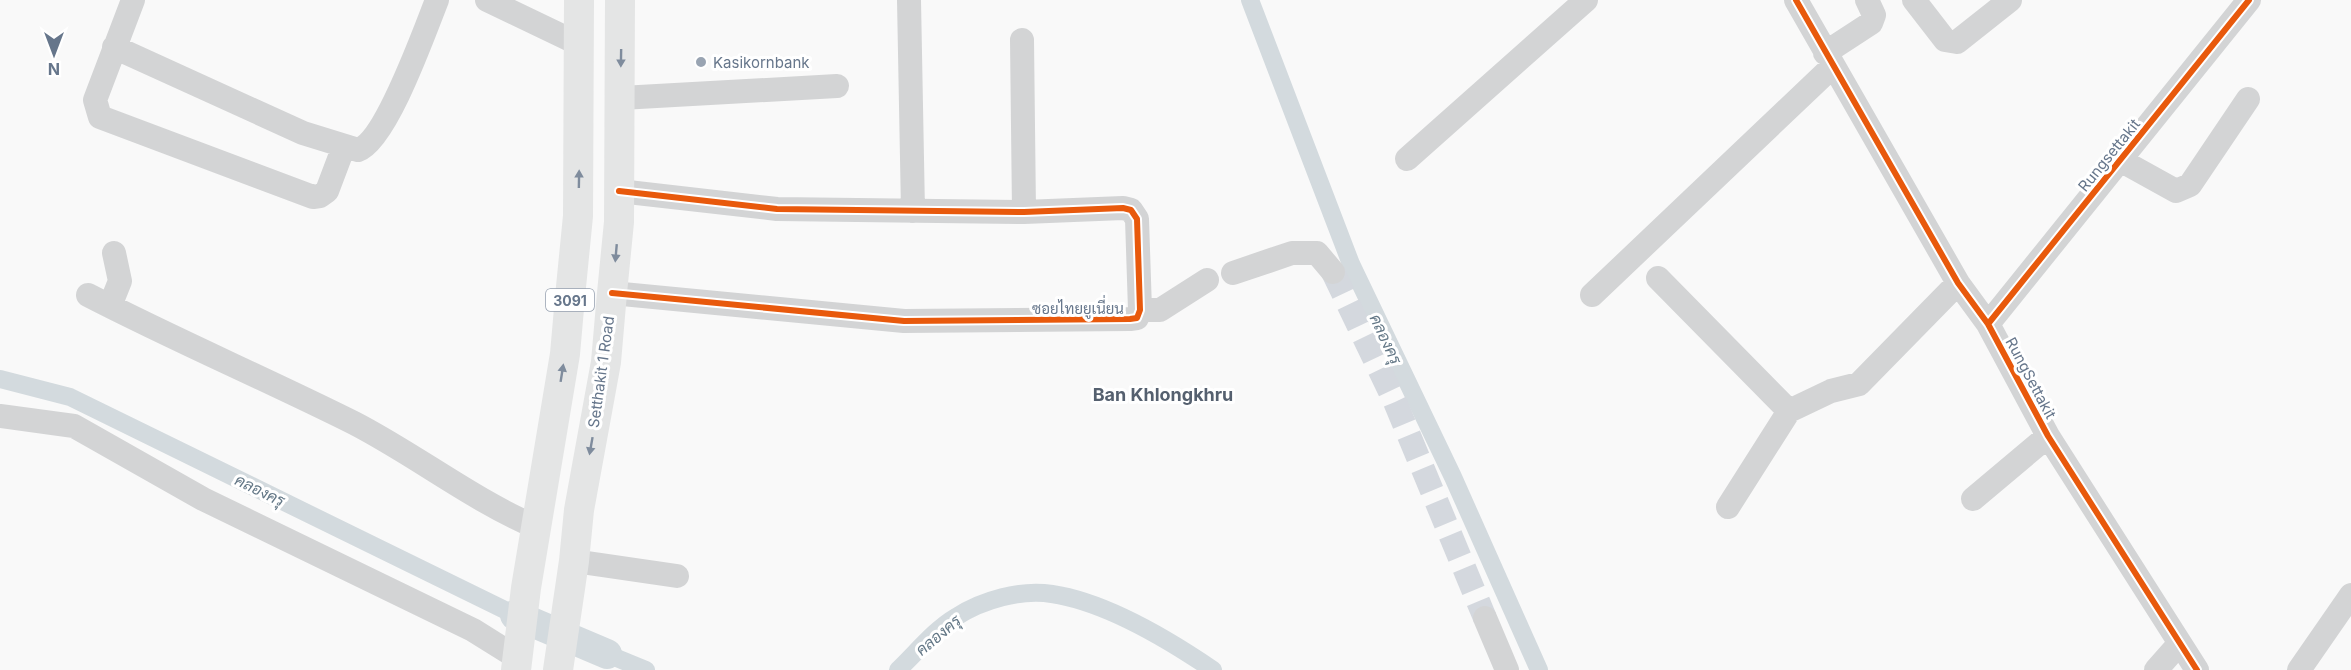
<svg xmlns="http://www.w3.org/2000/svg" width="2351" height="670" viewBox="0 0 2351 670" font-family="Inter,Sarabun,sans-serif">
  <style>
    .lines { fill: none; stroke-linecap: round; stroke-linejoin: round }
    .canal { stroke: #d3dade; stroke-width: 18 }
    .river { stroke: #d3dade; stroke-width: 30 }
    .minor-tunnel { stroke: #d4d8de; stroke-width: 24; stroke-dasharray: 24 12; stroke-linecap: butt }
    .minor { stroke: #d3d4d5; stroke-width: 24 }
    .major { stroke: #e4e5e5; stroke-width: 30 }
    .cycleway-casing { stroke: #fff; stroke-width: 10 }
    .cycleway { stroke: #e8590c; stroke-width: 6 }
    .oneway { fill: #7f8c9d }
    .poi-dot { fill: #99a4b2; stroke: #fff; stroke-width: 2 }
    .labels { text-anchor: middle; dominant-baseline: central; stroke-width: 6; stroke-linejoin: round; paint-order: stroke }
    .shield { fill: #fff; stroke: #949fae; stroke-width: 1.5 }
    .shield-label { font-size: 14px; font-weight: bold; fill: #66768b }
    .poi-label { font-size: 15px; fill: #66768b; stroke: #fff; text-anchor: start }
    .street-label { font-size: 15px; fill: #66768b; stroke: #fff }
    .water-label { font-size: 16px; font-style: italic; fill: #637786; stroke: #fff }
    .quarter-label { font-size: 18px; font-weight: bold; fill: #55606f; stroke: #fff }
  </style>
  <rect width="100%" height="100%" fill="#f9f9f9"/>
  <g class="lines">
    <path class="canal" d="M1250,0L1351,264L1453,477L1539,670
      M0,379L70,397L515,615
      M607,654L646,670
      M898,670C916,653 934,630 956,617C982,600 1021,589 1052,594C1106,602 1169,640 1213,670"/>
    <path class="river" d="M515,615L607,654"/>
    <path class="minor-tunnel" d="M1333,272L1395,402L1485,618"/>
    <path class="minor" d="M133,0L95,100L100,117L313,197L320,196L327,191L344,146
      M487,0L581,45
      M909,0L913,211
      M1796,0L1958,283L1988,324L2048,436L2197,670
      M1914,0L1945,40L1957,42L2010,0
      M1022,40L1024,212
      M114,47L303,133L358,150C386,141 425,30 437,0
      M1825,53L1871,23L1874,15L1867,0
      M621,98L837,86
      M1407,159L1586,0
      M2120,160L2176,191L2190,185L2248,99
      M1233,273L1292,253H1317L1333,272
      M1658,278L1789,411
      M612,293L904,321L1130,319L1137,318L1140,310L1137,219L1131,210L1123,208L1024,212L777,209L619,191
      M88,295C175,340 266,379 354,423C416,455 471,499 536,527
      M1592,295L1833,66
      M110,306L120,281L114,253
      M1140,310H1160L1207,280
      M1988,324L2249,0
      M0,416L74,426L203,499L473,630L518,658
      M1973,499L2048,436
      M1728,507L1789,411L1831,391L1859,384L1958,283
      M574,561L677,576
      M1485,618L1507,670
      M2156,670L2179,644
      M2299,670L2351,595"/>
    <path class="major" d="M516,670L526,588L565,354L570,297L578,216L579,0
      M558,670L574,561L579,510L606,362L612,293L619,222L620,0"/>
    <defs>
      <path id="cycleway" d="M1796,0L1958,283L1988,324L2048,436L2197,670
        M612,293L904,321L1130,319L1137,318L1140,310L1137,219L1131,210L1123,208L1024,212L777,209L619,191
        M1988,324L2249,0"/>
    </defs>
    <use href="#cycleway" class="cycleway-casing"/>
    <use href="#cycleway" class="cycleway"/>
  </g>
  <defs><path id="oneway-solid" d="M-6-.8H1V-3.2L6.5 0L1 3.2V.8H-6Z" transform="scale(1.5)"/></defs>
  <g class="oneway">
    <use href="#oneway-solid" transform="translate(621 58) rotate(91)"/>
    <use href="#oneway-solid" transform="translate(579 179) rotate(-89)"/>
    <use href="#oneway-solid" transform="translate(616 253) rotate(95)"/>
    <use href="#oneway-solid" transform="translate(562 373) rotate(-81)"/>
    <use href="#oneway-solid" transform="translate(591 446) rotate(100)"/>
  </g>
  <circle class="poi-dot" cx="701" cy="62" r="6"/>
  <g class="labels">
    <rect class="shield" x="546" y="289" width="48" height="22" rx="4.5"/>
    <g class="shield-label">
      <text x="570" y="300">3091</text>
    </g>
    <g class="poi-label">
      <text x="713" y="62">Kasikornbank</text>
    </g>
    <g class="street-label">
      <text transform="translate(2109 155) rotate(-51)">Rungsettakit</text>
      <text x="1078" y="308">ซอยไทยยูเนี่ยน</text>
      <text transform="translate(601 372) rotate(-82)">Setthakit 1 Road</text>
      <text transform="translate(2031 378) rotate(62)">RungSettakit</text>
    </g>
    <g class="water-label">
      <text transform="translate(1386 339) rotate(65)">คลองครุ</text>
      <text transform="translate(260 490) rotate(26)">คลองครุ</text>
      <text transform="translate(938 635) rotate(-40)">คลองครุ</text>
    </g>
    <g class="quarter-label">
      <text x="1163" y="394">Ban Khlongkhru</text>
    </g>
  </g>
  <g transform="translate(54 54) rotate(180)" stroke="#ffffff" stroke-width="4.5" paint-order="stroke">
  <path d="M0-4.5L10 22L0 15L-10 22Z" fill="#66768b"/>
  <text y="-9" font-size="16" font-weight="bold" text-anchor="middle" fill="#66768b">N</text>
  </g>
</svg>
